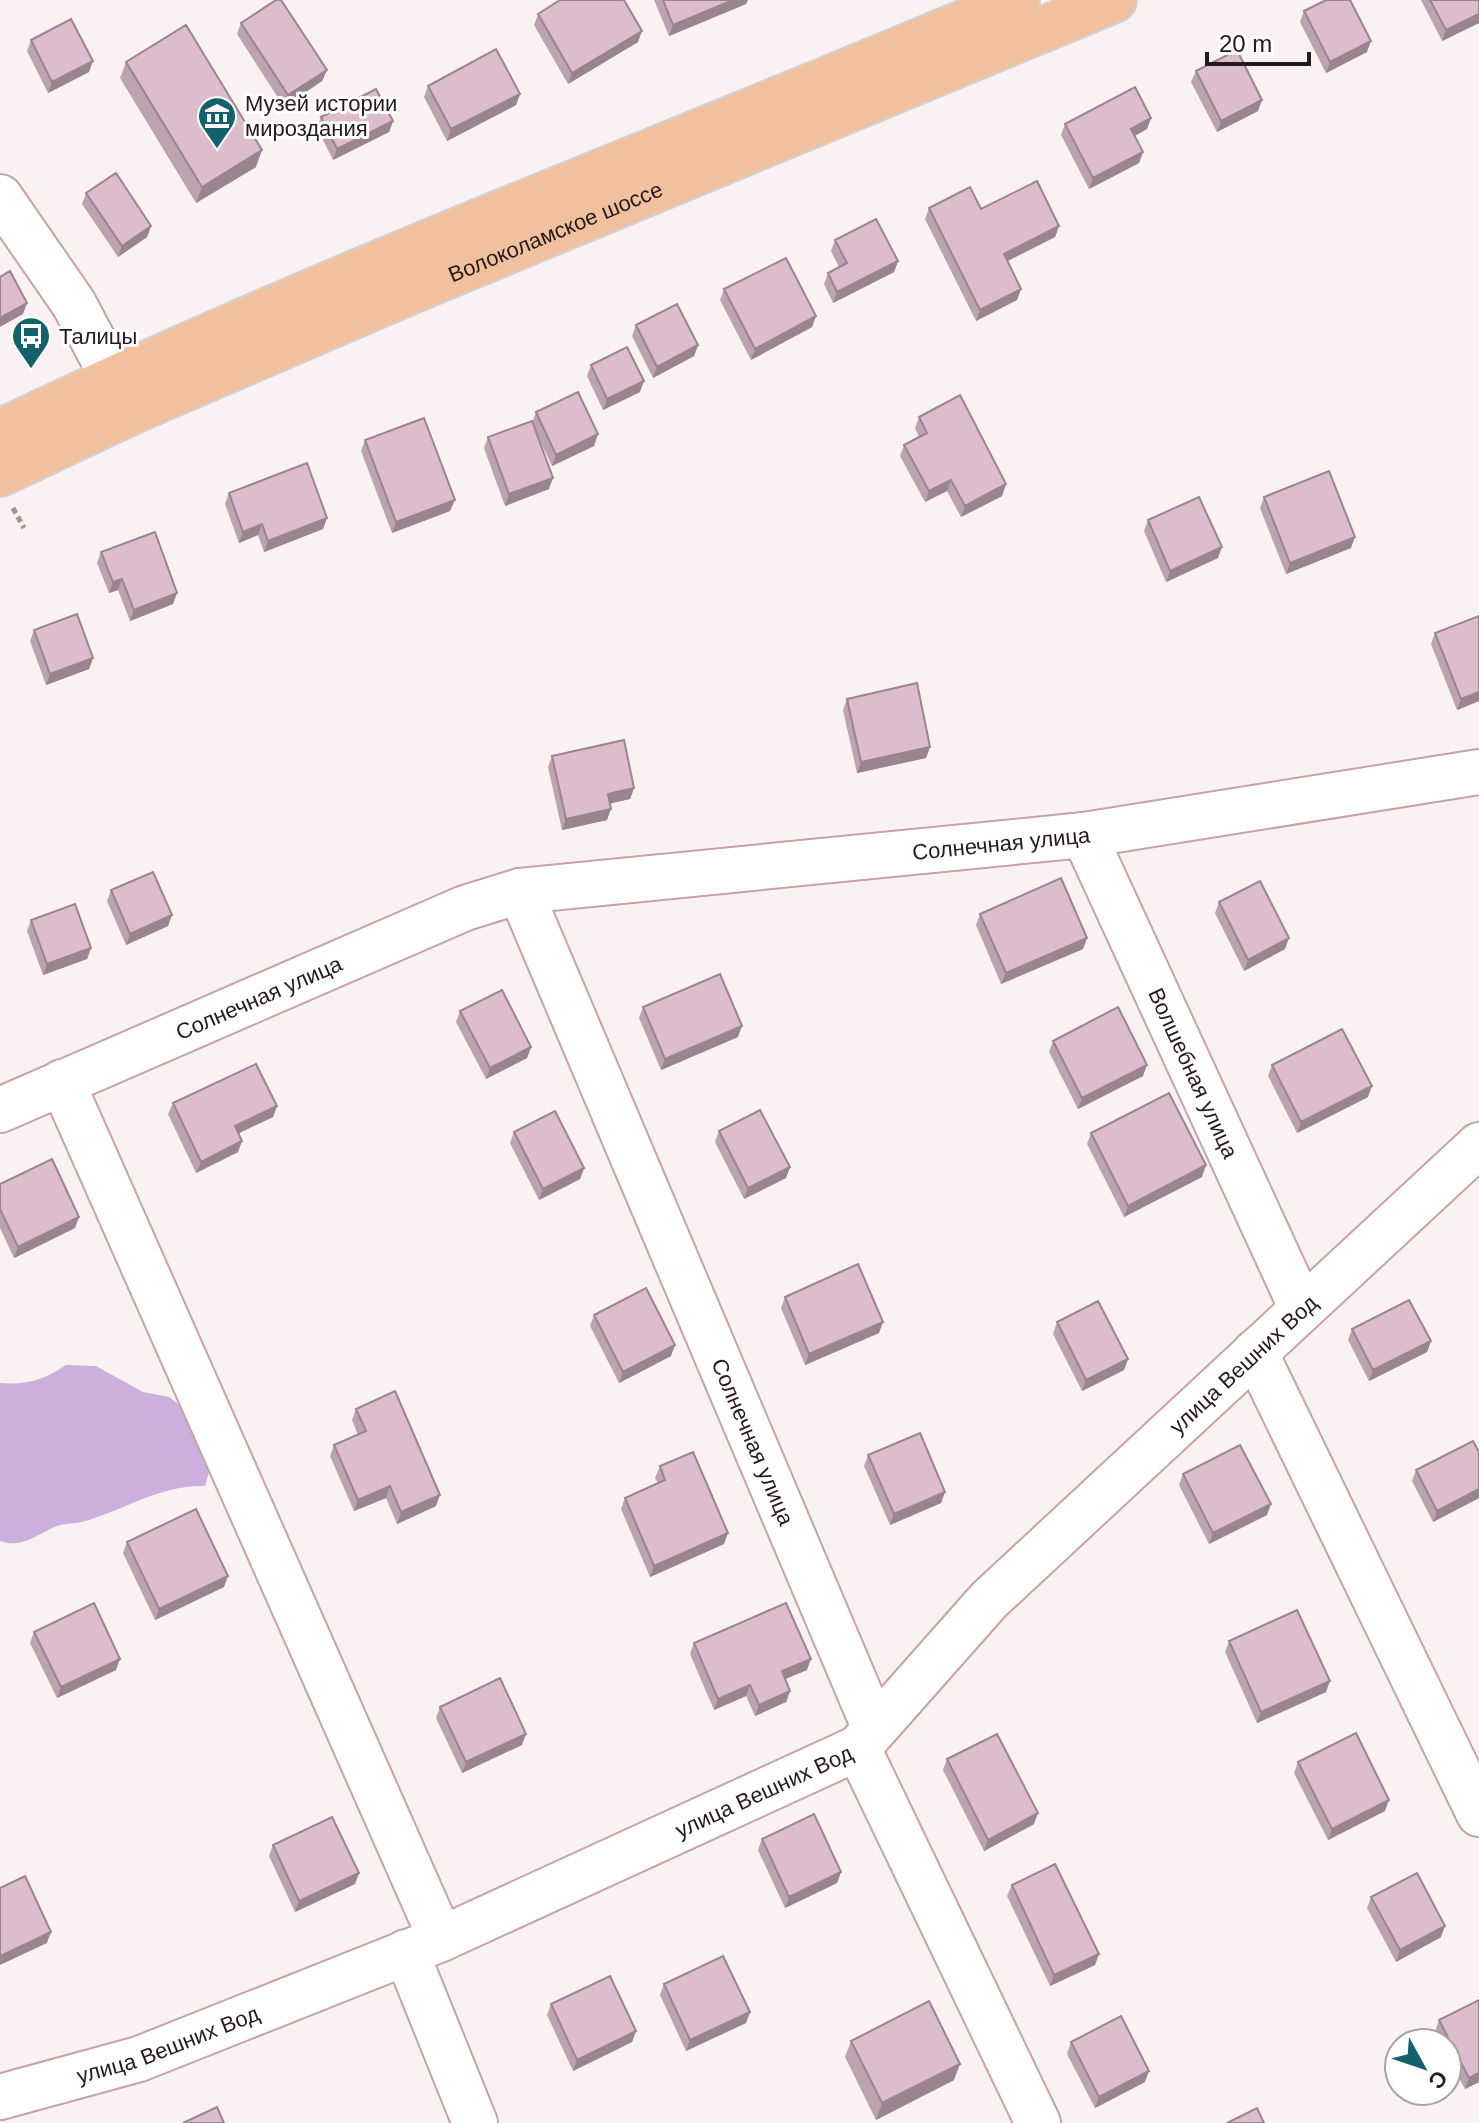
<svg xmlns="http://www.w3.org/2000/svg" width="1479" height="2123" viewBox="0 0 1479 2123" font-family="Arial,sans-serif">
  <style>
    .water { fill: #cbb0de }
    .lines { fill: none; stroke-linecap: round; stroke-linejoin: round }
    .minor-casing { stroke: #c7a3a3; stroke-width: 48 }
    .major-casing { stroke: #d4d1d1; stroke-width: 48 }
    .path { stroke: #a09696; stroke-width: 5; stroke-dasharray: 6 4; stroke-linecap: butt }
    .minor { stroke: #fff; stroke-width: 44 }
    .major { stroke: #f1c09f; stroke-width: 44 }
    .wall { fill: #bda2b0 }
    .shaded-wall { fill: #9a8490 }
    .building { fill: #dcbccd; stroke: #9a8490; stroke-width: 2 }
    .labels { text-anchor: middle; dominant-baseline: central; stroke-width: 6; stroke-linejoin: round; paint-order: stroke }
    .poi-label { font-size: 22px; fill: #271919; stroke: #fff; text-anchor: start }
    .street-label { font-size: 22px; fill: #271919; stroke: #fff }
  </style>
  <rect width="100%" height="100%" fill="#faf2f2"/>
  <path class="water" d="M66,1365L96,1366L143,1392L169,1397L190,1413L212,1462L205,1486C159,1485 125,1510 82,1522C74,1524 65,1523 57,1526C37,1534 23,1549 0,1541V1383C27,1385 44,1380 66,1365Z"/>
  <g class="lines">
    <defs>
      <g id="minor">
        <path d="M0,197L74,304L131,412"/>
        <path id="s1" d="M1084,835L1302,1309"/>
        <path id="s2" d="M520,891L874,1727"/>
        <path d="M62,1082L441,1939"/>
        <path id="s3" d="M0,1110L465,908L520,891L1084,835L1479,772"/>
        <path d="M1255,1352L1479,1814"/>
        <path d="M858,1748L1038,2123"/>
        <path d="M406,1952L475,2123"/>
        <path id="s4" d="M0,2097L139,2059L441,1939L858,1748L989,1600L1479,1145"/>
      </g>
      <g id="major">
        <path d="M0,432C332,272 678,145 1017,0"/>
        <path id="s5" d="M0,474L131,412L414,290L1114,0"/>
      </g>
    </defs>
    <use href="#minor" class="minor-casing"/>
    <use href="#major" class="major-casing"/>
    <path class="path" d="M13,508L24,528"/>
    <use href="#minor" class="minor"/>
    <use href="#major" class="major"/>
  </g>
  <path class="wall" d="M654,0H748L746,4L669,36Z
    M1421,0H1479V23L1442,41Z
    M1304,11L1367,52L1326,73L1300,22Z
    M538,14L638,42L568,84L534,25Z
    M241,23L327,70L322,81L284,107L237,34Z
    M31,40L89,72L48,93L27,51Z
    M126,62L256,167L196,203L120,78Z
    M1196,71L1258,111L1217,132L1191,82Z
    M428,86L520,94L516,105L447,141L424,97Z
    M321,117L393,121L389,132L333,160L317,128Z
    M1151,118L1147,129L1135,136L1143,152L1139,163L1089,189L1061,135L1065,124Z
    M86,193L151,226L147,237L118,257L82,204Z
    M929,208L981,209L1059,226L1055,237L1007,261L1021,289L1017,300L976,321L925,219Z
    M835,240L898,261L894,272L833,303L824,284L828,273L839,267L831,251Z
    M724,289L816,316L812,327L751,360L720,300Z
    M636,325L698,345L694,356L653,378L632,336Z
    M591,365L640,392L603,410L587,376Z
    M536,412L594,446L552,466L535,430L549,489L505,506L484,448L488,437L532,423Z
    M919,417L1006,484L1002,496L961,517L947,491L925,502L900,456L904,445L919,437L915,428Z
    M365,440L450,511L392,533L361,451Z
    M229,493L327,518L323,529L264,552L258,535L239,543L225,504Z
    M1264,497L1351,548L1286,574L1260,508Z
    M1148,520L1218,558L1166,582L1144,531Z
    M101,552L173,604L130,621L118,590L109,593L97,563Z
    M1479,616V701L1457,710L1431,644L1435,633Z
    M34,630L93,658L89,669L46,685L30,641Z
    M847,699L930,747L926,758L857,773L843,710Z
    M552,756L634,788L630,799L610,803L607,820L562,830L548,767Z
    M111,890L172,915L168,926L126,945L107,901Z
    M1219,902L1285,949L1244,971L1215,913Z
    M980,914L1087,938L1083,949L1001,984L976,925Z
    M31,920L91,948L87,959L43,975L27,931Z
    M643,1007L738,1037L661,1070L639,1018Z
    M460,1011L531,1047L527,1058L486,1079L456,1022Z
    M1053,1041L1143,1076L1078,1109L1049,1052Z
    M1272,1065L1368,1097L1297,1133L1268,1076Z
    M173,1103L277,1106L273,1117L238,1133V1152L196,1173L168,1114Z
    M719,1131L790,1167L786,1178L744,1199L715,1142Z
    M514,1132L584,1168L580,1179L539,1200L510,1143Z
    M1091,1133L1202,1177L1124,1217L1087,1144Z
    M0,1184L75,1228L14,1258L0,1228Z
    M785,1297L879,1333L805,1365L781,1308Z
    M594,1315L671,1356L619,1383L590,1326Z
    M1057,1322L1128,1359L1124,1370L1082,1391L1053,1334Z
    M1352,1329L1431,1341L1427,1352L1369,1381L1348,1340Z
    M356,1409L436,1506L397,1524L386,1498L354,1511L330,1456L334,1445L358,1435L352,1420Z
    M1479,1452V1498L1433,1522L1412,1481L1416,1470Z
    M868,1455L945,1492L941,1503L890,1525L864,1466Z
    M660,1466L724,1544L650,1577L621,1509L625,1498L658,1483L655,1478Z
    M1183,1474L1267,1515L1209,1544L1179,1485Z
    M127,1542L224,1587L155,1620L123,1553Z
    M34,1632L116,1670L57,1698L30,1643Z
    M1229,1641L1326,1692L1257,1723L1225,1652Z
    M694,1643L807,1670L785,1679L790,1691L786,1702L755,1716L746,1696L714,1710L690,1654Z
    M440,1707L522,1745L462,1773L436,1718Z
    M947,1759L1034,1824L984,1851L943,1770Z
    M1298,1762L1385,1811L1328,1840L1294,1773Z
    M762,1839L841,1872L837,1883L785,1908L758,1850Z
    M273,1845L355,1884L295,1912L269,1856Z
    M1012,1885L1095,1965L1050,1986L1007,1896Z
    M1371,1897L1441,1937L1396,1962L1367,1908Z
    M664,1984L750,2012L746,2023L686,2051L660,1995Z
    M1479,2000V2082L1465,2089L1447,2055V2043H1441L1435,2032L1439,2020Z
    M551,2004L636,2031L632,2042L573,2071L547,2015Z
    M851,2041L954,2080L876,2120L845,2057Z
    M1071,2042L1145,2082L1095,2108L1067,2054Z"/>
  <path class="shaded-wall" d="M733,0H748L746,4L669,36L673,25Z
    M1479,14V23L1442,41L1446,30Z
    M642,31L638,42L568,84L572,73Z
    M1371,41L1367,52L1326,73L1330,62Z
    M93,61L89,72L48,93L52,82Z
    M327,70L322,81L284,107L288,95Z
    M520,94L516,105L447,141L451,129Z
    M1262,100L1258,111L1217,132L1221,121Z
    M1151,118L1147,129L1127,140L1131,129Z
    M393,121L389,132L333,160L337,149Z
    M262,150L256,167L196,203L202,187Z
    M1143,152L1139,163L1089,189L1093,178Z
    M151,226L147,237L118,257L122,246Z
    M1059,226L1055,237L1000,265L1004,254Z
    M898,261L894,272L833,303L837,292Z
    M1021,289L1017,300L976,321L980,310Z
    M27,303L23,314L0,327V318Z
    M816,316L812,327L751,360L755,349Z
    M698,345L694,356L653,378L657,367Z
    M644,381L640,392L603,410L607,399Z
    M598,434L594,446L552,466L556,455Z
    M553,478L549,489L505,506L509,494Z
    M951,480L947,491L925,502L929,491Z
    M1006,484L1002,496L961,517L965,506Z
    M455,500L450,511L392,533L396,522Z
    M327,518L323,529L264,552L268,541Z
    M262,524L258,535L239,543L243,532Z
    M1355,537L1351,548L1286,574L1290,563Z
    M1222,547L1218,558L1166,582L1170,571Z
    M122,579L118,590L109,593L113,582Z
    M177,593L173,604L130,621L134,610Z
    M93,658L89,669L46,685L50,674Z
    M1479,692V701L1457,710L1461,699Z
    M930,747L926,758L857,773L861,762Z
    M634,788L630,799L604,805L608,794Z
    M611,809L607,820L562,830L566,819Z
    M172,915L168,926L126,945L130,934Z
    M1087,938L1083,949L1001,984L1006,973Z
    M1289,938L1285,949L1244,971L1248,960Z
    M91,948L87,959L43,975L47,964Z
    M742,1026L738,1037L661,1070L665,1059Z
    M531,1047L527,1058L486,1079L490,1068Z
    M1147,1065L1143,1076L1078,1109L1082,1098Z
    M1372,1086L1368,1097L1297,1133L1301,1122Z
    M277,1106L273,1117L231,1137L235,1126Z
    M242,1141L238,1152L196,1173L201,1162Z
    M1206,1165L1202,1177L1124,1217L1128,1206Z
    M790,1167L786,1178L744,1199L748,1188Z
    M584,1168L580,1179L539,1200L543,1189Z
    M79,1217L75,1228L14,1258L18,1247Z
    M883,1322L879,1333L805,1365L809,1354Z
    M1431,1341L1427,1352L1369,1381L1373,1370Z
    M675,1345L671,1356L619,1383L623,1372Z
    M1128,1359L1124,1370L1082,1391L1086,1380Z
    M390,1486L386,1498L354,1511L358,1500Z
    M1479,1489V1498L1433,1522L1437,1511Z
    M945,1492L941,1503L890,1525L894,1514Z
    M440,1495L436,1506L397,1524L401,1512Z
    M1271,1504L1267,1515L1209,1544L1213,1533Z
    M728,1533L724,1544L650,1577L654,1566Z
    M228,1576L224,1587L155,1620L159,1609Z
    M120,1659L116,1670L57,1698L61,1687Z
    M811,1659L807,1670L778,1682L782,1671Z
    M1330,1681L1326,1692L1257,1723L1261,1712Z
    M750,1685L746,1696L714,1710L718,1699Z
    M790,1691L786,1702L755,1716L759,1705Z
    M526,1734L522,1745L462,1773L466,1762Z
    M1389,1800L1385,1811L1328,1840L1332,1829Z
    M1038,1813L1034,1824L984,1851L988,1840Z
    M841,1872L837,1883L785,1908L789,1897Z
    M359,1873L355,1884L295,1912L299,1901Z
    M1445,1926L1441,1937L1396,1962L1400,1950Z
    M51,1932L47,1943L0,1965V1956Z
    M1099,1954L1095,1965L1050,1986L1054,1975Z
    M750,2012L746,2023L686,2051L690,2040Z
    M636,2031L632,2042L573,2071L577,2060Z
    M960,2064L954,2080L876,2120L882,2103Z
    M1149,2071L1145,2082L1095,2108L1099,2097Z
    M1479,2073V2082L1465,2089L1469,2078Z"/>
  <path class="building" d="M276,0H281L327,70L288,95L241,23Z
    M560,0H624L642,31L572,73L538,14Z
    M663,0H733L673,25Z
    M1326,0H1350L1371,41L1330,62L1304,11Z
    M1430,0H1479V14L1446,30Z
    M71,19L93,61L52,82L31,40Z
    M186,25L262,150L202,187L126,62Z
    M496,49L520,94L451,129L428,86Z
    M1237,50L1262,100L1221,121L1196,71Z
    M1135,87L1151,118L1131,129L1143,152L1093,178L1065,124Z
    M376,89L393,121L337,149L321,117Z
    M116,173L151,226L122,246L86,193Z
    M1037,181L1059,226L1004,254L1021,289L980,310L929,208L970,187L981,209Z
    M876,219L898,261L837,292L828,273L847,263L835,240Z
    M786,258L816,316L755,349L724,289Z
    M10,271L27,303L0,318V277Z
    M677,304L698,345L657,367L636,325Z
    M627,347L644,381L607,399L591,365Z
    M578,392L598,434L556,455L536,412Z
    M960,395L1006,484L965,506L951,480L929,491L904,445L927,433L919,417Z
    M424,418L455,500L396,522L365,440Z
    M532,421L553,478L509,494L488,437Z
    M307,463L327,518L268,541L262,524L243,532L229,493Z
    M1329,471L1355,537L1290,563L1264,497Z
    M1199,497L1222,547L1170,571L1148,520Z
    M155,532L177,593L134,610L122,579L113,582L101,552Z
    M77,614L93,658L50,674L34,630Z
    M1479,616V692L1461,699L1435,633Z
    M917,683L930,747L861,762L847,699Z
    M624,740L634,788L608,794L611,809L566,819L552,756Z
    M153,872L172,915L130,934L111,890Z
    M1061,878L1087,938L1006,973L980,914Z
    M1260,881L1289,938L1248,960L1219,902Z
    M75,904L91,948L47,964L31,920Z
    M720,974L742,1026L665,1059L643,1007Z
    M502,990L531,1047L490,1068L460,1011Z
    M1118,1007L1147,1065L1082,1098L1053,1041Z
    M1342,1029L1372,1086L1301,1122L1272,1065Z
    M256,1064L277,1106L235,1126L242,1141L201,1162L173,1103Z
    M1169,1093L1206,1165L1128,1206L1091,1133Z
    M760,1110L790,1167L748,1188L719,1131Z
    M555,1111L584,1168L543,1189L514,1132Z
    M52,1159L79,1217L18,1247L0,1209V1184Z
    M858,1264L883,1322L809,1354L785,1297Z
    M646,1288L675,1345L623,1372L594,1315Z
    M1409,1300L1431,1341L1373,1370L1352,1329Z
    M1098,1301L1128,1359L1086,1380L1057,1322Z
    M395,1391L440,1495L401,1512L390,1486L358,1500L334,1445L366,1431L356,1409Z
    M920,1433L945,1492L894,1514L868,1455Z
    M1473,1441L1479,1452V1489L1437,1511L1416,1470Z
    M1240,1445L1271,1504L1213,1533L1183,1474Z
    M693,1452L728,1533L654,1566L625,1498L665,1480L660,1466Z
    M196,1509L228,1576L159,1609L127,1542Z
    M94,1603L120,1659L61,1687L34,1632Z
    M786,1603L811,1659L782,1671L790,1691L759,1705L750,1685L718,1699L694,1643Z
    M1297,1610L1330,1681L1261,1712L1229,1641Z
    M500,1678L526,1734L466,1762L440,1707Z
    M1356,1733L1389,1800L1332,1829L1298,1762Z
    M997,1734L1038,1813L988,1840L947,1759Z
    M814,1814L841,1872L789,1897L762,1839Z
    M332,1817L359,1873L299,1901L273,1845Z
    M1055,1864L1099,1954L1054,1975L1012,1885Z
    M1417,1873L1445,1926L1400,1950L1371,1897Z
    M25,1876L51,1932L0,1956V1888Z
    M723,1956L750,2012L690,2040L664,1984Z
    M610,1976L636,2031L577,2060L551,2004Z
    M1479,2000V2073L1469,2078L1439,2020Z
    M929,2001L960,2064L882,2103L851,2041Z
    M1121,2016L1149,2071L1099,2097L1071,2042Z
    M217,2107L224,2123H183Z
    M1257,2108L1264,2123H1227Z"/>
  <defs>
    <symbol id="museum-pin" viewBox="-11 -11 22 30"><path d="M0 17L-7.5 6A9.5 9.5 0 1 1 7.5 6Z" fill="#13616a" stroke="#fff"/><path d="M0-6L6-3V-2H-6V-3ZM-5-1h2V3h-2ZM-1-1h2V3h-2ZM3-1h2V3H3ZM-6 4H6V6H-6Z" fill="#fff"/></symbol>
    <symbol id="bus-pin" viewBox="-11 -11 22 30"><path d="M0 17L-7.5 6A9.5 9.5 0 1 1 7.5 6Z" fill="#13616a" stroke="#fff"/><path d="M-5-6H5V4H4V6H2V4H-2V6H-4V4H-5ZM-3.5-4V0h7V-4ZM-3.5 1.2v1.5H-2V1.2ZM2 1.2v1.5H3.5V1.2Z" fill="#fff"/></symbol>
  </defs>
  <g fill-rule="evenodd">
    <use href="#museum-pin" x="195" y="94" width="44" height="60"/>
    <use href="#bus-pin" x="9" y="314" width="44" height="60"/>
  </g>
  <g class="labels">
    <g class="poi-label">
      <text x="245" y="103">Музей истории<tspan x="245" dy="25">мироздания</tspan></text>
      <text x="59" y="336">Талицы</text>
    </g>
    <g class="street-label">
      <text stroke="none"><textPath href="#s5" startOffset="606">Волоколамское шоссе</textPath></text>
      <text stroke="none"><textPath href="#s3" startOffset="1048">Солнечная улица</textPath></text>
      <text stroke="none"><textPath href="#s3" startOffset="282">Солнечная улица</textPath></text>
      <text stroke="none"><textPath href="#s1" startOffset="262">Волшебная улица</textPath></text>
      <text stroke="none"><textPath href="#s4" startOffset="1472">улица Вешних Вод</textPath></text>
      <text stroke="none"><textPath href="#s2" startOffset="598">Солнечная улица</textPath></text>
      <text stroke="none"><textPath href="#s4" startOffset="824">улица Вешних Вод</textPath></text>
      <text stroke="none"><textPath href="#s4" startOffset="176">улица Вешних Вод</textPath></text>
    </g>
  </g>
  <g transform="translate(1423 2067) rotate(130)"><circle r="38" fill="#ffffff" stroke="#a9a3a3" stroke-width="2"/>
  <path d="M0-6L14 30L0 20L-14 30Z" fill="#13616a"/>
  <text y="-12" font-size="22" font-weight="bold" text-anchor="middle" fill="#271919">С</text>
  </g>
  <path d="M1207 52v12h102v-12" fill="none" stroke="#271919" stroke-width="4"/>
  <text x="1219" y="52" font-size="24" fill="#271919" stroke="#ffffff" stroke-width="6" paint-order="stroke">20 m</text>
</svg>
